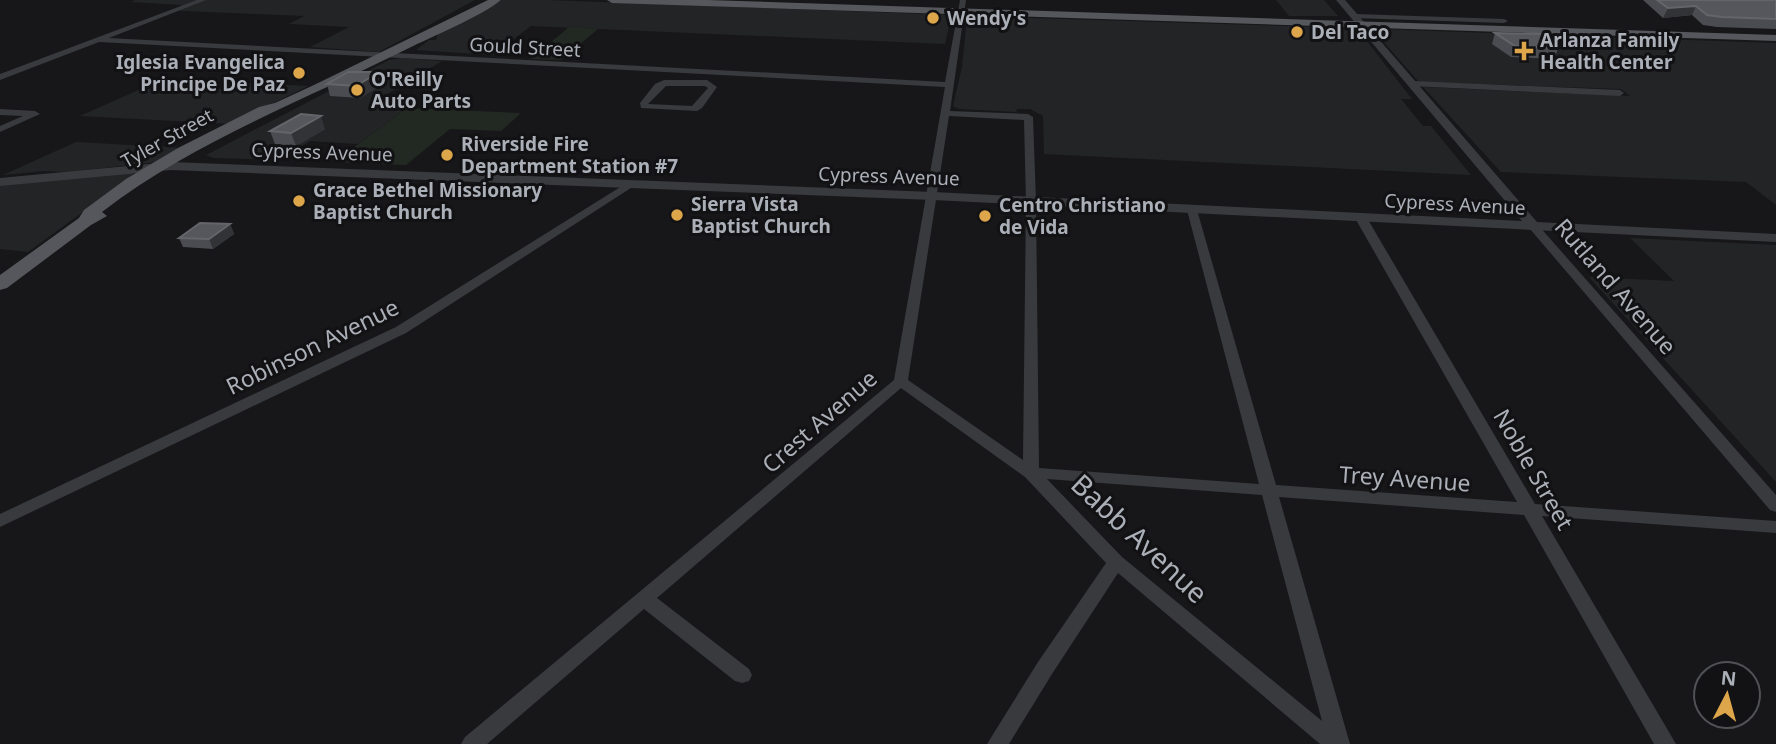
<svg xmlns="http://www.w3.org/2000/svg" width="1776" height="744" viewBox="0 0 1776 744" font-family="'Noto Sans',sans-serif">
  <style>
    .built { fill: #232426 }
    .green { fill: #222922 }
    .lines { fill: none; stroke-linecap: round; stroke-linejoin: round }
    .minor { fill: #393a3e; fill-rule: evenodd }
    .tertiary { fill: #393a3e; fill-rule: evenodd }
    .primary { fill: #55575c; fill-rule: evenodd }
    .wall { fill: #4b4c51 }
    .shaded-wall { fill: #323336 }
    .building { fill: #56575c; stroke: #63656a; stroke-width: 2 }
    .poi-dot { fill: #dda64b; stroke: #121214; stroke-width: 2.5 }
    .labels { text-anchor: middle; dominant-baseline: central; stroke-width: 6; stroke-linejoin: round; paint-order: stroke }
    .far-poi-label { font-size: 19px; font-weight: bold; fill: #abafb7; stroke: #121214; text-anchor: start }
    .far-street-label { font-size: 19px; fill: #abafb7; stroke: #121214 }
    .street-label { font-size: 23px; fill: #abafb7; stroke: #121214 }
    .near-street-label { font-size: 28px; fill: #abafb7; stroke: #121214 }
  </style>
  <rect width="100%" height="100%" fill="#171719"/>
  <path class="built" d="M135,0H475L379,52L310,47L349,27L289,24L304,16L183,11L173,10L182,5L131,2Z
    M502,0H547L952,15L945,44L531,26L493,55L416,50L429,40H436L439,31Z
    M1276,0H1324L1338,16H1289Z
    M971,16L1348,28L1359,31L1412,99H1401L1423,126H1431L1471,175L1044,154L1043,116L1030,109H1017L1016,112L959,109L953,106L962,67L967,18Z
    M1377,29L1776,43V205L1746,182L1501,172L1423,87L1630,96L1621,89L1419,82L1373,30Z
    M401,58L442,61L369,105L407,108L358,144L310,141L278,160L213,158L206,155L389,60Z
    M235,82L308,86L232,124L80,116L143,88L215,91Z
    M76,142L185,148L159,162L67,172L44,171L3,175Z
    M128,172L133,174L131,177L28,252L0,249V185Z
    M1630,238L1776,245V482L1589,277L1674,281Z"/>
  <path class="green" d="M569,27L598,29L561,60L531,59Z
    M407,108L519,113L520,114L501,131L450,129L406,165L334,162Z"/>
  <g class="lines">
    <path class="minor" d="M197,0H206L109,38L945,82L960,0H966L950,111L1028,114L1033,117L1036,202L1039,468L1259,484L1187,210L1192,207L1197,210L1276,485L1517,502L1355,218L1361,215L1367,218L1535,504L1776,521V533L1542,516L1676,744H1654L1524,515L1279,497L1350,744H1320L1118,573L1052,674L1009,744H987L1038,662L1106,563L1025,477L901,388L657,598L749,669L752,675L749,681L742,683L735,681L644,609L487,744H461L465,737L894,380L945,87L99,42L0,80V74ZM949,116L1024,120L1026,202L1023,460L908,380ZM1047,479L1262,495L1322,721L1122,557Z
      M1356,14L1504,19L1508,21L1504,23L1353,18Z
      M664,80H707L717,87L702,108L697,111L641,108L640,103L655,84ZM666,86H705L708,88L692,106L648,104Z
      M1413,81L1620,90L1624,93L1620,96L1410,86L1409,84Z
      M0,109L35,111L40,114L0,132V126L23,116L0,115Z
      M630,181L634,182V186L406,333L0,527V514L396,327Z
      M1534,224L1538,225L1776,495V512L1770,510L1530,229V225Z"/>
    <path class="tertiary" d="M1336,0H1345L1537,222L1776,234V242L933,200L171,170L0,186V178L171,162L933,192L1522,221Z"/>
    <path class="primary" d="M488,0H501C482,16 431,37 407,49C303,101 194,141 102,212L107,216L91,225L7,288L0,290V275L79,218L84,210L126,179L178,148L259,107L275,103L314,85Z
      M607,0H708L1776,35V41L612,3Z"/>
  </g>
  <path class="wall" d="M1643,0H1776V29L1717,27L1703,25L1692,15L1663,18Z
    M1495,33L1559,46L1555,57H1553V59L1511,57L1492,44Z
    M327,84H383L360,98L330,96Z
    M325,129L296,146L275,144L270,131Z
    M230,224L234,234L213,249L183,247L179,238Z"/>
  <path class="shaded-wall" d="M1696,6L1692,15L1663,18L1668,8Z
    M379,72L383,84L360,98L356,86Z
    M321,116L325,129L296,146L291,133Z
    M230,224L234,234L213,249L209,239Z"/>
  <path class="building" d="M1657,0H1776V19L1722,17L1707,15L1696,6L1668,8Z
    M1495,33L1542,34L1559,46H1555L1557,48L1515,46Z
    M348,72H379L356,86L327,84Z
    M301,114L321,116L291,133L270,131Z
    M200,223L230,224L209,239L179,238Z"/>
  <g class="poi-dot">
    <circle cx="933" cy="18" r="7"/>
    <circle cx="1297" cy="32" r="7"/>
    <path d="M1520.5 40.5h7v7h7v7h-7v7h-7v-7h-7v-7h7z"/>
    <circle cx="299" cy="73" r="7"/>
    <circle cx="357" cy="90" r="7"/>
    <circle cx="447" cy="155" r="7"/>
    <circle cx="299" cy="201" r="7"/>
    <circle cx="677" cy="215" r="7"/>
    <circle cx="985" cy="216" r="7"/>
  </g>
  <g class="labels">
    <g class="far-poi-label">
      <text x="947" y="18">Wendy's</text>
      <text x="1311" y="32">Del Taco</text>
      <text x="1540" y="40">Arlanza Family<tspan x="1540" dy="22">Health Center</tspan></text>
      <text x="285" y="62" text-anchor="end">Iglesia Evangelica<tspan x="285" dy="22">Principe De Paz</tspan></text>
      <text x="371" y="79">O'Reilly<tspan x="371" dy="22">Auto Parts</tspan></text>
      <text x="461" y="144">Riverside Fire<tspan x="461" dy="22">Department Station #7</tspan></text>
      <text x="313" y="190">Grace Bethel Missionary<tspan x="313" dy="22">Baptist Church</tspan></text>
      <text x="691" y="204">Sierra Vista<tspan x="691" dy="22">Baptist Church</tspan></text>
      <text x="999" y="205">Centro Christiano<tspan x="999" dy="22">de Vida</tspan></text>
    </g>
    <g class="far-street-label">
      <text transform="translate(525 47) rotate(3)">Gould Street</text>
      <text transform="translate(167 138) rotate(-29)">Tyler Street</text>
      <text transform="translate(322 152) rotate(2)">Cypress Avenue</text>
      <text transform="translate(889 176) rotate(2)">Cypress Avenue</text>
      <text transform="translate(1455 204) rotate(3)">Cypress Avenue</text>
    </g>
    <g class="street-label">
      <text transform="translate(1616 286) rotate(49)">Rutland Avenue</text>
      <text transform="translate(312 346) rotate(-26)">Robinson Avenue</text>
      <text transform="translate(819 421) rotate(-41)">Crest Avenue</text>
      <text transform="translate(1534 469) rotate(60)">Noble Street</text>
      <text transform="translate(1405 478) rotate(4)">Trey Avenue</text>
    </g>
    <g class="near-street-label">
      <text transform="translate(1140 538) rotate(43)">Babb Avenue</text>
    </g>
  </g>
  <g transform="translate(1727 695) rotate(6)"><circle r="33" fill="#121214" stroke="#4f5155" stroke-width="2"/>
  <path d="M0-5L12 26L0 18L-12 26Z" fill="#dda64b"/>
  <text y="-10" font-size="19" font-weight="bold" text-anchor="middle" fill="#abafb7">N</text>
  </g>
</svg>
